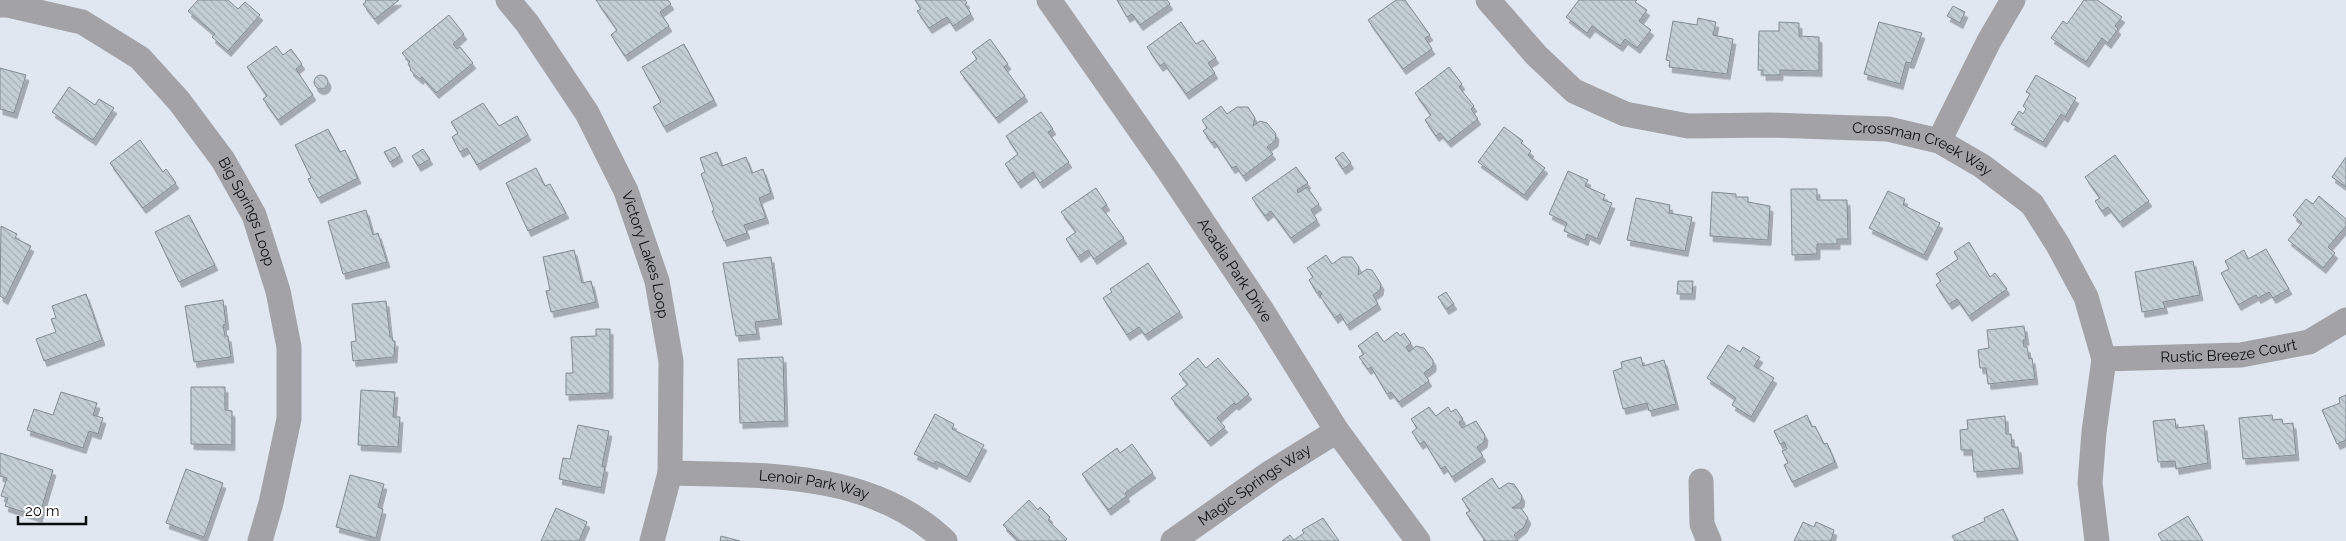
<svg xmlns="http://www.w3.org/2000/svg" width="2346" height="541" viewBox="0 0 2346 541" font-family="Raleway,sans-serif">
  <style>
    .building { fill: url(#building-back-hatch); stroke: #818b92; filter: url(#shadow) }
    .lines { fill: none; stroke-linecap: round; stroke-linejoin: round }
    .minor { stroke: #a2a2a7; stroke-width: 25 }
    .labels { text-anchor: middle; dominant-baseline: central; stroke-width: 4.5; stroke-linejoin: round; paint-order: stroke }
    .street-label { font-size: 15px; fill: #0b0d10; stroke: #fff }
  </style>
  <defs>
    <pattern id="building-back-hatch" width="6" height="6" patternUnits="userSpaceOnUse" patternTransform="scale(1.25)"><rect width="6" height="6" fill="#c3ced5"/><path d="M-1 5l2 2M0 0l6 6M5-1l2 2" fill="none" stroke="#a6b0b6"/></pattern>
    <filter id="shadow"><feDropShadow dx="3" dy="5.5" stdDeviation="0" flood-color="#0004"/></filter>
  </defs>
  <rect width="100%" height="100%" fill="#e0e7f1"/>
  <path class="building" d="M198,0H228L238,9L245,2L260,15L228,51L212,37L215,34L188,11Z
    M365,0H399L375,19L363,4L366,2Z
    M596,0H668L671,4L660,12L669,26L625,56L611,35L617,30Z
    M915,0H965L967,3L965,4L971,14L953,26L947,17L929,28L917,11L921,9Z
    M1117,0H1167L1170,4L1140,25L1132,14L1127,17Z
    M1396,0H1405L1430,35L1425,38L1432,49L1403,69L1368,20Z
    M1579,0H1637L1635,2L1647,10L1639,21L1651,30L1637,48L1625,39L1620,46L1592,26L1587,33L1566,17Z
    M2084,0H2097L2122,17L2115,26L2118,29L2108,43L2102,38L2086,62L2051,38L2063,21L2067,24Z
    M1953,6L1965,12L1960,23L1947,16Z
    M449,15L464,34L453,44L457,49L460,47L473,63L436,93L422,77L420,79L410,70L411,69L408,64L410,62L402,53Z
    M1698,18L1716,22L1713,35L1733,39L1727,74L1669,67L1670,61L1666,60L1673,21L1697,25Z
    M1181,22L1196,44L1203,40L1216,58L1208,63L1215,73L1186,94L1164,63L1160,66L1147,47Z
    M1779,22L1799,23V36L1819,37V71L1780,70V75H1763V70H1758L1759,31H1779Z
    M1879,22L1922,33L1911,63L1906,62L1900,84L1864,74Z
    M990,39L1008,64L1004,67L1025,96L996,118L960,72L977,59L972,52Z
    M684,44L714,100L664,127L653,107L661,102L642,67Z
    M276,46L283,55L291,49L302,64L296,69L313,95L278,120L263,99L267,96L247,67Z
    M1449,67L1462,84L1459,87L1474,106L1471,109L1478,119L1448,142L1440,133L1436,136L1425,120L1431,115L1415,93Z
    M0,68L26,75L14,113L0,109Z
    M2036,75L2076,98L2065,117L2061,114L2043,142L2011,124L2019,111L2023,114L2026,109L2023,106L2030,94L2026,92Z
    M314 82a7 7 0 1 1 14 0a7 7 0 1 1-14 0Z
    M69,87L95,105L99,99L114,108L93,140L52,112Z
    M483,103L499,126L517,116L528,135L477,165L467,148L460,152L452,137L458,133L451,122Z
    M1221,106L1227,114L1237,107H1248L1255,118L1253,126L1260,121L1267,123L1276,134L1275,141L1267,147L1273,154L1243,176L1236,166L1232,168L1214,141L1212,143L1203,131L1207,128L1202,120Z
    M1041,112L1053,129L1048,132L1069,162L1040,183L1033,172L1018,183L1005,164L1018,154L1006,136Z
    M1504,127L1523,141L1521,143L1531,151L1528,155L1545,168L1524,195L1478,162Z
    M328,129L340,152L345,150L358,178L318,198L308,179L311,178L295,145Z
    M140,140L163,172L166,169L176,183L143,208L110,163Z
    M395,147L400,156L390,162L384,152Z
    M423,149L430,159L418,166L412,156Z
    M717,152L722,166L746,157L752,173L763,169L771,193L759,198L766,218L744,225L747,233L724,241L712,211L714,210L701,174L705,172L700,158Z
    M1343,152L1351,163L1343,169L1335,158Z
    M2115,155L2149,201L2120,222L2108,207L2102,211L2095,201L2100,198L2085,177Z
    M2346,157V187L2332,177Z
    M1296,167L1308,183L1297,190L1298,193L1307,187L1319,204L1311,210L1317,220L1291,238L1271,211L1265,216L1252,198Z
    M536,168L545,186L550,184L566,213L528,231L506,183Z
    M1568,171L1588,180L1585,186L1605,195L1603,200L1612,203L1597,239L1587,234L1585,240L1564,231L1567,223L1549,214Z
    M1096,188L1107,205L1102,208L1124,238L1094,259L1088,250L1078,257L1066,239L1076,232L1061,212Z
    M1791,189H1817V200H1847L1848,239H1837V244H1817V254L1792,255Z
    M1888,191L1905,199L1903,205L1940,223L1924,255L1869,228Z
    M1712,192L1736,194V197H1748V202L1770,206L1768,240L1710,236Z
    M2319,196L2346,219V226L2328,247L2335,253L2323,268L2288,240L2302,223L2293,215L2306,199L2313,204Z
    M1636,198L1670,205L1669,213L1692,217L1685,251L1627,240Z
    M366,210L373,235L378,233L387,262L343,274L328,221Z
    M189,215L215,265L179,282L155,232Z
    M1,226L17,234L15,238L31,246L5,299L0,296Z
    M1969,242L1990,277L1995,273L2007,289L1969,316L1957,299L1949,304L1936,285L1941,281L1936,274L1958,259L1954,252Z
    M2266,249L2289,289L2273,298L2269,292L2258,298L2256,295L2238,305L2221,273L2229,269L2225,261L2244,250L2248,259Z
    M574,250L582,283L591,281L596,302L551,312L546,291L550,290L543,257Z
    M1326,255L1332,264L1342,257H1352L1359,267L1358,275L1367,269L1372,270L1381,284L1380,290L1373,295L1378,304L1347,325L1340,314L1335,318L1320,296L1322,294L1320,291L1317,293L1309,280L1313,277L1307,268Z
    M771,257L779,319L755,322L757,334L736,336L723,263Z
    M2193,261L2200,295L2163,302L2165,308L2142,312L2135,272Z
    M1148,263L1180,312L1145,335L1139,327L1127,335L1103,298L1112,292L1110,289Z
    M1678,281H1693L1692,294H1677Z
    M1446,292L1454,304L1446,309L1438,297Z
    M86,294L102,340L44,361L36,339L56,332L51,319L56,318L52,306Z
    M223,300L226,324L223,325L225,336H228L231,357L194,362L185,306Z
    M386,301L390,337H392L393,341H395L394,357L353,361L351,342L356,341L352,304Z
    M2024,326L2026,340H2023L2024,347H2027L2029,359L2032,358L2035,379L1988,384L1986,368H1980L1978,350L1989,348L1987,330Z
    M596,329H610V393L566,395V373H573L571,337L596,336Z
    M1377,332L1384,342L1397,332L1400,336L1404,333L1411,343L1406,347L1409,352L1416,346L1424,348L1433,360V366L1424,373L1429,381L1399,402L1391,392L1387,394L1371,367L1368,369L1359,357L1364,354L1358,346Z
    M1728,345L1740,352L1743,347L1760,357L1754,366L1774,378L1751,417L1732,405L1736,398L1707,378Z
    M783,357L785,421L740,423L738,359Z
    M1641,357L1643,366L1664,360L1676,404L1649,411L1647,403L1623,409L1613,371L1622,368L1621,362Z
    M1198,358L1206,368L1218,358L1249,394L1236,405L1234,403L1217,418L1225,427L1208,441L1171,398L1188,384L1179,374Z
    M191,387H225V410L232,411V445L191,444Z
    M361,390L395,392L393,417H400L398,447L358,445Z
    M61,392L97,403L93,415L103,418L98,434L89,431L83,448L27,430L34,409L53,415Z
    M2346,395V440L2337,444L2322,410L2340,403L2339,398Z
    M1429,407L1436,416L1448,407L1451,412L1456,409L1463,419L1459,422L1462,428L1476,421L1485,435L1484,442L1477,447L1483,456L1452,477L1445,466L1441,469L1424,441L1420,444L1412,432L1417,428L1411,419Z
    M935,414L954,424L952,429L984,445L967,477L936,461L934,464L914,454Z
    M1807,415L1812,427L1815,426L1824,444L1827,443L1835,462L1792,482L1784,465L1788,463L1782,451L1787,449L1784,442L1780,444L1774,431Z
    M2272,415L2273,420L2282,419L2283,424L2293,423L2296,455L2243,459L2239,418Z
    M2005,416L2006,434H2011L2012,447H2018L2020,468L1974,472L1972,450H1961L1960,430L1968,429L1967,420Z
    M2175,419L2176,428L2204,425L2208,463L2176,469L2175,461L2158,462L2153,421Z
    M578,425L609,431L602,466L605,467L601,488L559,479L563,458L570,459Z
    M1132,444L1153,473L1125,493L1127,496L1108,510L1082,474L1117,448L1120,453Z
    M0,453L53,470L39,517L5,506L8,498L1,496L7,478L0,476Z
    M186,469L223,483L204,537L166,523Z
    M350,475L384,484L378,507L383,509L376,538L336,527Z
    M1492,478L1499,489L1508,483L1514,484L1522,496L1521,502L1512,508H1521L1528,518L1524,527L1514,535L1518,541H1483L1485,540L1466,513L1470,511L1462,499Z
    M1029,500L1038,510L1040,507L1050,517L1048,520L1067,539L1065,541H1019L1003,525Z
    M556,508L587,522L579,541H541Z
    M2003,509L2018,541H1955L1952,536L1985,521L1984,518Z
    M2188,516L2203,541H2162L2158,534Z
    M1323,518L1339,541H1282L1290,535L1294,540L1304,533L1302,530Z
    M1803,522L1814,527L1816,522L1834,530L1831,541H1794Z
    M721,536L740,541H720Z"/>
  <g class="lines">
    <g class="minor">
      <path id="s1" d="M508,0L527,23L587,113L626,191L657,281L671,361L670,473L652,541"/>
      <path id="s2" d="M1049,0L1168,170L1263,312L1337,431L1418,541"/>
      <path id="s3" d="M1488,0L1536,55L1574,91L1625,114L1688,126L1770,125L1888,129L1939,141L1982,166L2032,204L2058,245L2086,297L2104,359L2094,432L2090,483L2097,541"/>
      <path id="s4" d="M0,5H8L82,22L140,58L179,101L223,160L254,215L278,291L289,347V419L271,503L260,541"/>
      <path d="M1939,141L1989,41L2013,0"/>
      <path id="s5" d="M2104,359L2241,355L2309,342L2346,320"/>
      <path id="s6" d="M670,473C764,475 872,471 945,541"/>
      <path d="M1701,481L1702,524L1709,541"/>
      <path id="s7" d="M1173,541L1271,472L1337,431"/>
    </g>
  </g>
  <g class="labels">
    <g class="street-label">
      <text stroke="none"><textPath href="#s3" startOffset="484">Crossman Creek Way</textPath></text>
      <text stroke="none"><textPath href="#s4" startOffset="341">Big Springs Loop</textPath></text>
      <text stroke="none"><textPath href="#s1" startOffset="292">Victory Lakes Loop</textPath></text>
      <text stroke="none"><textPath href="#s2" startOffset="328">Acadia Park Drive</textPath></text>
      <text stroke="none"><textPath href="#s5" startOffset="125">Rustic Breeze Court</textPath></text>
      <text stroke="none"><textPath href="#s7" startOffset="99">Magic Springs Way</textPath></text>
      <text stroke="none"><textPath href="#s6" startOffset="145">Lenoir Park Way</textPath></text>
    </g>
  </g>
  <path d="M18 516v8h68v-8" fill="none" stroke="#0b0d10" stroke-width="2.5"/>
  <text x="25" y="516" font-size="15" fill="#0b0d10" stroke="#ffffff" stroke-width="4" paint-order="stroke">20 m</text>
</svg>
